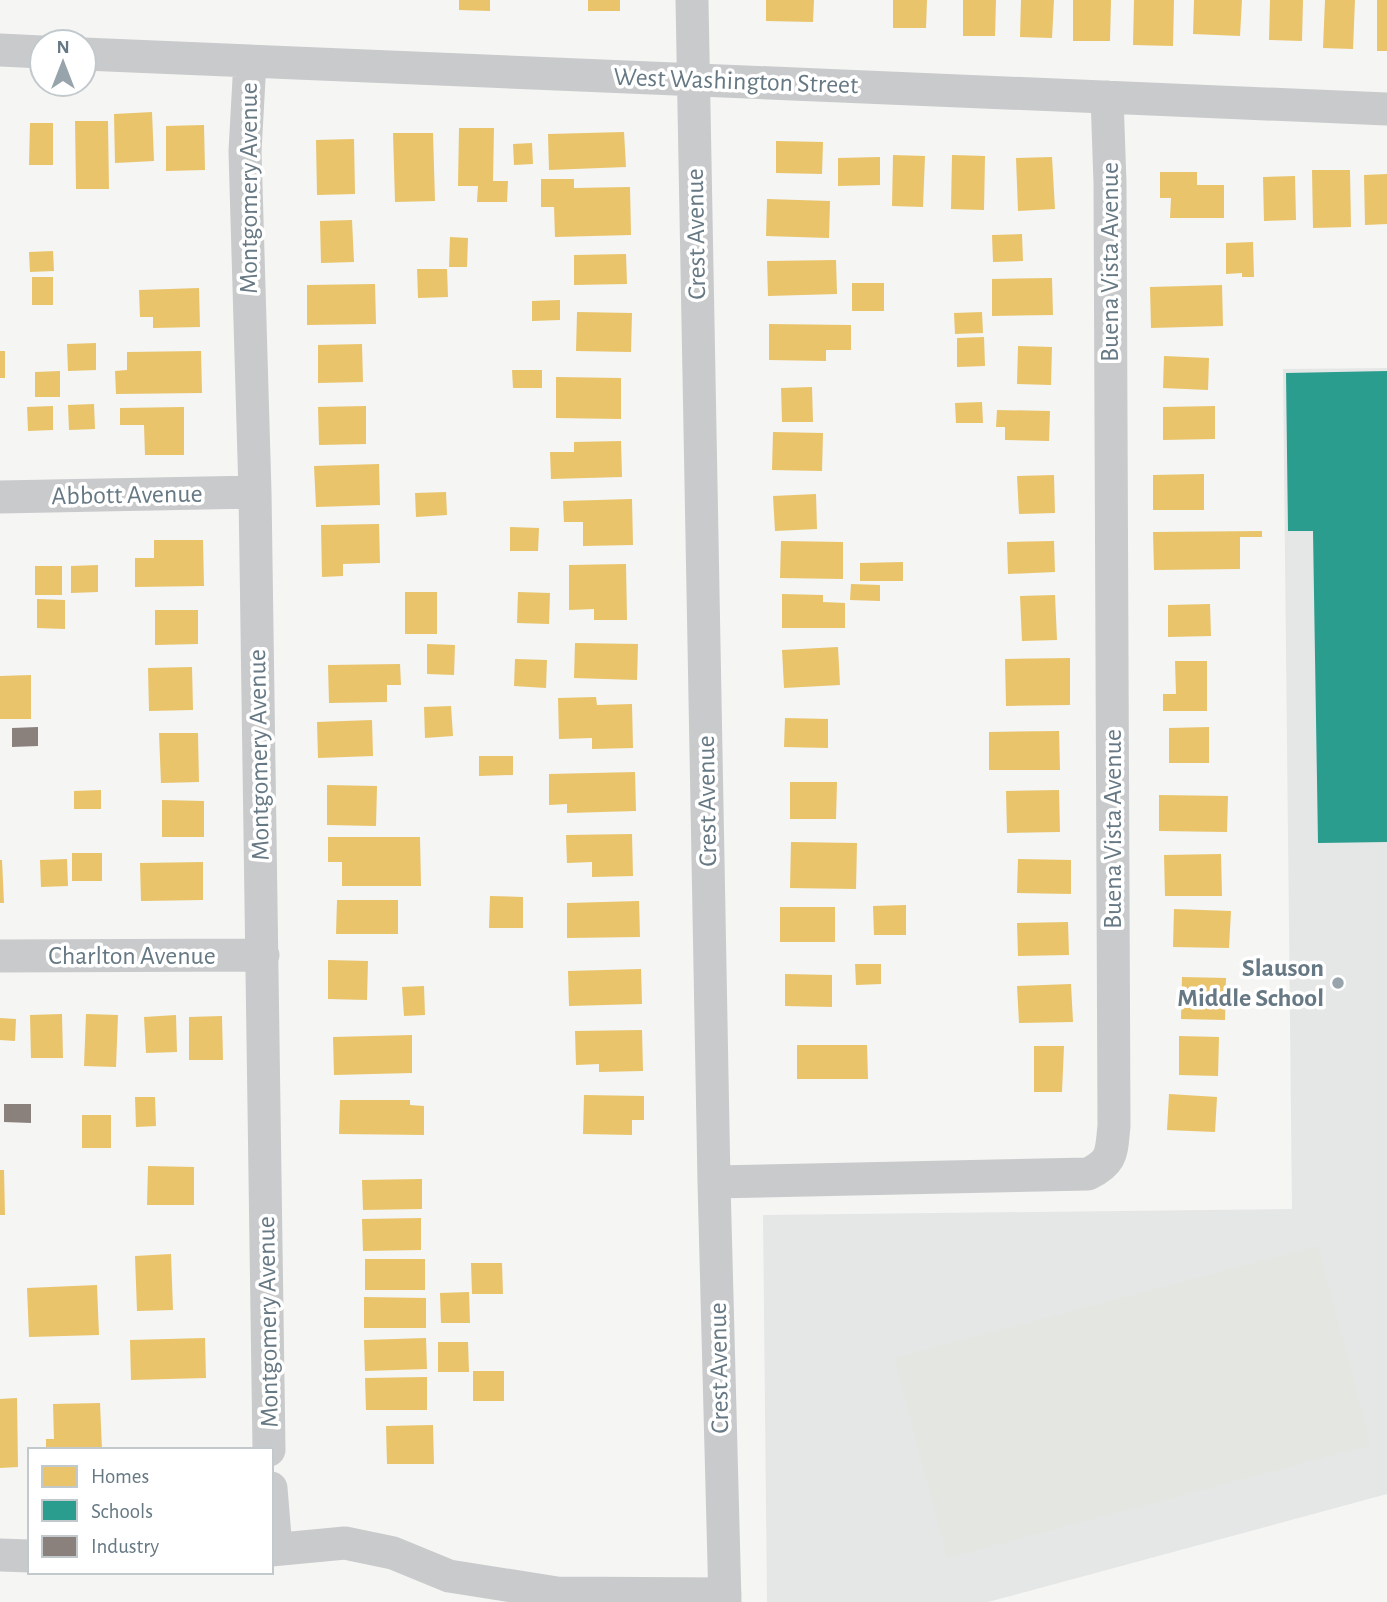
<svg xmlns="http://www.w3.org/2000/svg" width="1387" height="1602" viewBox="0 0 1387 1602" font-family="'Alegreya Sans',sans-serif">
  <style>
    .built { fill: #e5e6e6 }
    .green { fill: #e4e7e1 }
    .homes { fill: #e9c46a }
    .schools { fill: #2a9d8f }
    .industry { fill: #8a817c }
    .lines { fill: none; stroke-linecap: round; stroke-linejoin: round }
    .street { stroke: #c9cacb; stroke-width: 33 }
    .poi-dot { fill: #98a4ab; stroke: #fff; stroke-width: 2.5 }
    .labels { text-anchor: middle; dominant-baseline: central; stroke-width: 7; stroke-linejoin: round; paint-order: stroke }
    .street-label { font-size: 26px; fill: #667883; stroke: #fff }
    .poi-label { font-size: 26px; font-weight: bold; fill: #667883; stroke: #fff; text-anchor: end }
  </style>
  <rect width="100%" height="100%" fill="#f5f5f4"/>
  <path class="built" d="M1387,368V1494L988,1602H767L763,1215L1292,1209L1283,369Z"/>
  <path class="green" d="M1318,1246L1371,1445L947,1558L894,1358Z"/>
  <path class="homes" d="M459,0H490V11L459,10Z
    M588,0H620V11H588Z
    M766,0H814L813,22L766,21Z
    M893,0H927L926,28H893Z
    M963,0H996L995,36H963Z
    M1021,0H1054L1052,38L1020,37Z
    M1073,0H1111L1110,41H1073Z
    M1134,0H1174L1173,46L1133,45Z
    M1194,0H1242L1240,36L1193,34Z
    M1270,0H1303L1302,41L1269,40Z
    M1325,0H1355L1353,49L1323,48Z
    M1377,0H1387V51H1377Z
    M152,112L154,161L115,163L114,114Z
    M75,121H108L109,189H76Z
    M30,123H53V165H29Z
    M204,125L205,170L166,171V126Z
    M459,128H494L493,181H508L507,202H477L478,186H458Z
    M624,132L626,167L549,170L548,134Z
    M393,133H433L435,201L395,202Z
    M354,139L355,194L317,195L316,140Z
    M776,141L823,142L822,174L776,173Z
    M532,143L533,164L514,165L513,144Z
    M893,155L925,156L923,207L892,206Z
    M952,155L985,156L984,210L951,209Z
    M880,157V185L838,186V158Z
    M1052,157L1055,209L1018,211L1016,158Z
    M1312,170H1350L1351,227L1313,228Z
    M1160,172H1197V185H1224V218H1170L1171,198H1160Z
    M1387,174V224L1365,225L1364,175Z
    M1295,176L1296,220L1264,221L1263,177Z
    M541,179H574V188L630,187L631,235L555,237L554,207H541Z
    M767,199L830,201L829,238L766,236Z
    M352,220L354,262L321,263L320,221Z
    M1022,234L1023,261L993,262L992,235Z
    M450,237L468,238L467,267H449Z
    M1253,242L1254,277H1242V273L1226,274V243Z
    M53,251L54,271L30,272L29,252Z
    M626,254L627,284L574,285V255Z
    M836,260L837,294L768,296L767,261Z
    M417,269H447L448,297L418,298Z
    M32,277H53V305H32Z
    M1052,278L1053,315L992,316V279Z
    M852,283H884V311H852Z
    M375,284L376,324L307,325V285Z
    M1222,285L1223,326L1151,328L1150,287Z
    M199,288L200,327L153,328V317H140L139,290Z
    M560,300V320L532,321V301Z
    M577,312L632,313L631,352L576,351Z
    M982,312L983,333L955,334L954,313Z
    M769,324L851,325V350H826V361L769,360Z
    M984,337L985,366L957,367V338Z
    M96,343V370L68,371L67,344Z
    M362,344L363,382L318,383V345Z
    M1018,346L1052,347L1051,385L1017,384Z
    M0,351H5V378H0Z
    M201,351L202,393L116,394L115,371L127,370V352Z
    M1164,356L1209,358L1208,390L1163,388Z
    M512,370H542V388H513Z
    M60,371V397H35V372Z
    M556,377L621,378V419L556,418Z
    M812,387L813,422H782L781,388Z
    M982,402L983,423H956L955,403Z
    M94,404L95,429L69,430L68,405Z
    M53,406V430L28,431L27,407Z
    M366,406V444L319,445L318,407Z
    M1215,406V439L1163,440V407Z
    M184,407V455H145L144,425H120V408Z
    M997,410L1050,411L1049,441L1005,440V427H996Z
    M773,432L823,433L822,471L772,470Z
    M621,441L622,477L551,479L550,452H574V442Z
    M379,464L380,505L316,507L314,466Z
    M1204,474V510H1153V475Z
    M1054,475L1055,513L1019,514L1017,476Z
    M446,492L447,515L416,517L415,493Z
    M816,494L817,529L775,531L773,496Z
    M632,499L633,545L583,546V522H564L563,501Z
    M379,524L380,563L343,564V576L322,577L321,525Z
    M510,527L539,528L538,551H510Z
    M1262,531V537H1240V569L1154,570L1153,532Z
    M154,540H203L204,586L135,587V558H154Z
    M781,541L843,542V579L780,578Z
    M1054,541L1055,572L1008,574L1007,542Z
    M903,562V581H860V563Z
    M626,564L627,620H594V609L569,610V565Z
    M98,565V592L71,593V566Z
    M35,566H62V595H35Z
    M851,584L880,585V601L850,600Z
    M405,592H437V634H405Z
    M518,592L550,593L549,624L517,623Z
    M782,594L823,595V602L845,603V628H782Z
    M1055,595L1057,640L1022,641L1020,596Z
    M37,599L65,600V629L37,628Z
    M1210,604L1211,636L1168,637V605Z
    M155,610H198V644L155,645Z
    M575,643L638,644L637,680L574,678Z
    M427,644L455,645L454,675L427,674Z
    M838,647L840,685L784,688L782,650Z
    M1070,658V705L1006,706L1005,659Z
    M515,659L547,660L546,688L514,686Z
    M1175,661H1207V711H1163V694H1176Z
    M400,664L401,685H387V702L329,703L328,665Z
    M192,667L193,710L149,711L148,668Z
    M31,675V719H0V676Z
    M596,697L597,705L632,704L633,748L592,749V738L559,739L558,698Z
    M451,706L453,736L425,738L424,707Z
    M785,718L828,719V748L784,747Z
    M372,720L373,756L318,758L317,722Z
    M1209,727V763H1169V728Z
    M1059,731L1060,770H989V732Z
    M159,733H198L199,782L161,783Z
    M479,756H513V775L479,776Z
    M635,772L636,811L567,813V804L549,805V774Z
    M790,782H837L836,819H790Z
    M327,785L377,786L376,826L327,825Z
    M101,790V809H74V791Z
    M1059,790L1060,832L1007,833L1006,791Z
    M1159,795L1228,796L1227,832L1159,831Z
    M162,800L204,801V837H162Z
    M632,834L633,876L592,877V862L567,863L566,835Z
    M328,837H420L421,886H342V862H328Z
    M791,842L857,843L856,889L790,888Z
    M72,853H102V881H72Z
    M1221,854L1222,896H1165L1164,855Z
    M67,859L68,886L41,887L40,860Z
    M1018,859L1071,860V894L1017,893Z
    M0,860H2L4,903H0Z
    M203,862V900L141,901L140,863Z
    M490,896L523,897V928H489Z
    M337,900H398V934H336Z
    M639,901L640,937L567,938V903Z
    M906,905V935H874L873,906Z
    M780,907H835V942H780Z
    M1174,909L1231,911L1229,948L1173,947Z
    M1068,922L1069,955L1018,956L1017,923Z
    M328,960L368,961L367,1000L328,999Z
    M855,964H881V984L856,985Z
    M641,969L642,1004L569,1006L568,971Z
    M785,974L832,975V1007L785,1006Z
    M1182,977L1226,978L1225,1020L1181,1019Z
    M1071,984L1073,1022L1019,1023L1017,986Z
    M424,986L425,1015L404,1016L402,987Z
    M62,1014L63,1058H31L30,1015Z
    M86,1014L118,1015L116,1067L84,1066Z
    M176,1015L177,1052L146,1053L144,1017Z
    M222,1016L223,1060H189V1017Z
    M0,1018L16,1019L15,1041L0,1040Z
    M642,1030L643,1071L599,1072V1064L576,1065L575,1031Z
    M412,1035V1073L334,1075L333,1037Z
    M1179,1036L1219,1037L1218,1076L1179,1075Z
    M797,1045H867L868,1079H797Z
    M1034,1046H1064L1062,1092H1034Z
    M1169,1094L1217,1097L1215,1132L1167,1130Z
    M584,1095L644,1096V1120H632V1135L583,1134Z
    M135,1097H155L156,1126L136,1127Z
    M340,1100H410V1105L424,1106V1135L339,1134Z
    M82,1115H111V1148H82Z
    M148,1166L194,1167V1205H147Z
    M0,1170H4L5,1215H0Z
    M422,1179V1209L363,1210L362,1180Z
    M421,1218V1250L363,1251L362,1219Z
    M171,1254L173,1310L137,1311L135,1256Z
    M365,1259H425V1290H365Z
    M471,1263H502L503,1294H472Z
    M97,1285L99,1335L29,1337L27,1288Z
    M469,1292L470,1323H441L440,1293Z
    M364,1297L426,1298V1328H364Z
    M205,1338L206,1378L131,1380L130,1340Z
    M426,1338L427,1369L365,1371L364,1340Z
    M438,1342H468L469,1372H438Z
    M473,1371H504V1401H473Z
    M427,1377V1410H366L365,1378Z
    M17,1398L18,1467L0,1468V1399Z
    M100,1403L102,1450H46V1439H54L53,1404Z
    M433,1425L434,1464H387L386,1426Z"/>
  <path class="schools" d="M1387,371V842L1318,843L1313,531H1288L1286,373Z"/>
  <path class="industry" d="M38,727V746L12,747V728Z
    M4,1104H31V1123L4,1122Z"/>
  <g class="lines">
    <path class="street" d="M692,0L714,1182L725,1602
      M0,50L42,52
      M84,54L1387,109
      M250,61L245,151L255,492L269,1450
      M0,497L255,492
      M0,956L263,955
      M714,1182L1088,1174C1114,1161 1111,1152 1114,1126L1110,183L1107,97
      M271,1488L276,1549
      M271,1550L345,1543L393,1553L449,1576L557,1593L725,1594
      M0,1555L30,1556"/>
  </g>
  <circle class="poi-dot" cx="1338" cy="983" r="7"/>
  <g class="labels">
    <g class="street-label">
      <text transform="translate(736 81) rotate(2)">West Washington Street</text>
      <text transform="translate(249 188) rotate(-90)">Montgomery Avenue</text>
      <text transform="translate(696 234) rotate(-91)">Crest Avenue</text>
      <text transform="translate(1110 262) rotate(-90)">Buena Vista Avenue</text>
      <text transform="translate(127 495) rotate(-1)">Abbott Avenue</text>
      <text transform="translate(259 755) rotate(-91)">Montgomery Avenue</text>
      <text transform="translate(707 801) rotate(-91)">Crest Avenue</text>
      <text transform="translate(1113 829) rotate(-90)">Buena Vista Avenue</text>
      <text x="132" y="956">Charlton Avenue</text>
      <text transform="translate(268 1322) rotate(-91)">Montgomery Avenue</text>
      <text transform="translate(719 1368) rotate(-91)">Crest Avenue</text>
    </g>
    <g class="poi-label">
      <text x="1324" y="968">Slauson<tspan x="1324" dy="30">Middle School</tspan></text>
    </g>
  </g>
  <rect x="28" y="1448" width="245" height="126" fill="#ffffff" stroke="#c2c9cd" stroke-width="2"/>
  <rect x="42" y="1466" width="35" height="21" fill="#e9c46a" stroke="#c2c9cd" stroke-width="2"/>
  <text x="91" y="1483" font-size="21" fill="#667883">Homes</text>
  <rect x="42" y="1500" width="35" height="21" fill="#2a9d8f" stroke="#c2c9cd" stroke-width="2"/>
  <text x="91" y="1518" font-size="21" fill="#667883">Schools</text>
  <rect x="42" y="1536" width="35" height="21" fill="#8a817c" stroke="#c2c9cd" stroke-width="2"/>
  <text x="91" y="1553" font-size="21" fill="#667883">Industry</text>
  <g transform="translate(63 63)"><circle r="33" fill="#ffffff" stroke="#c2c9cd" stroke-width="2"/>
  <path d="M0-5L12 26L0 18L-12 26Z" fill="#98a4ab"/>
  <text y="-10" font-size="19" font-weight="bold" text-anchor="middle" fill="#667883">N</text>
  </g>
</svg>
